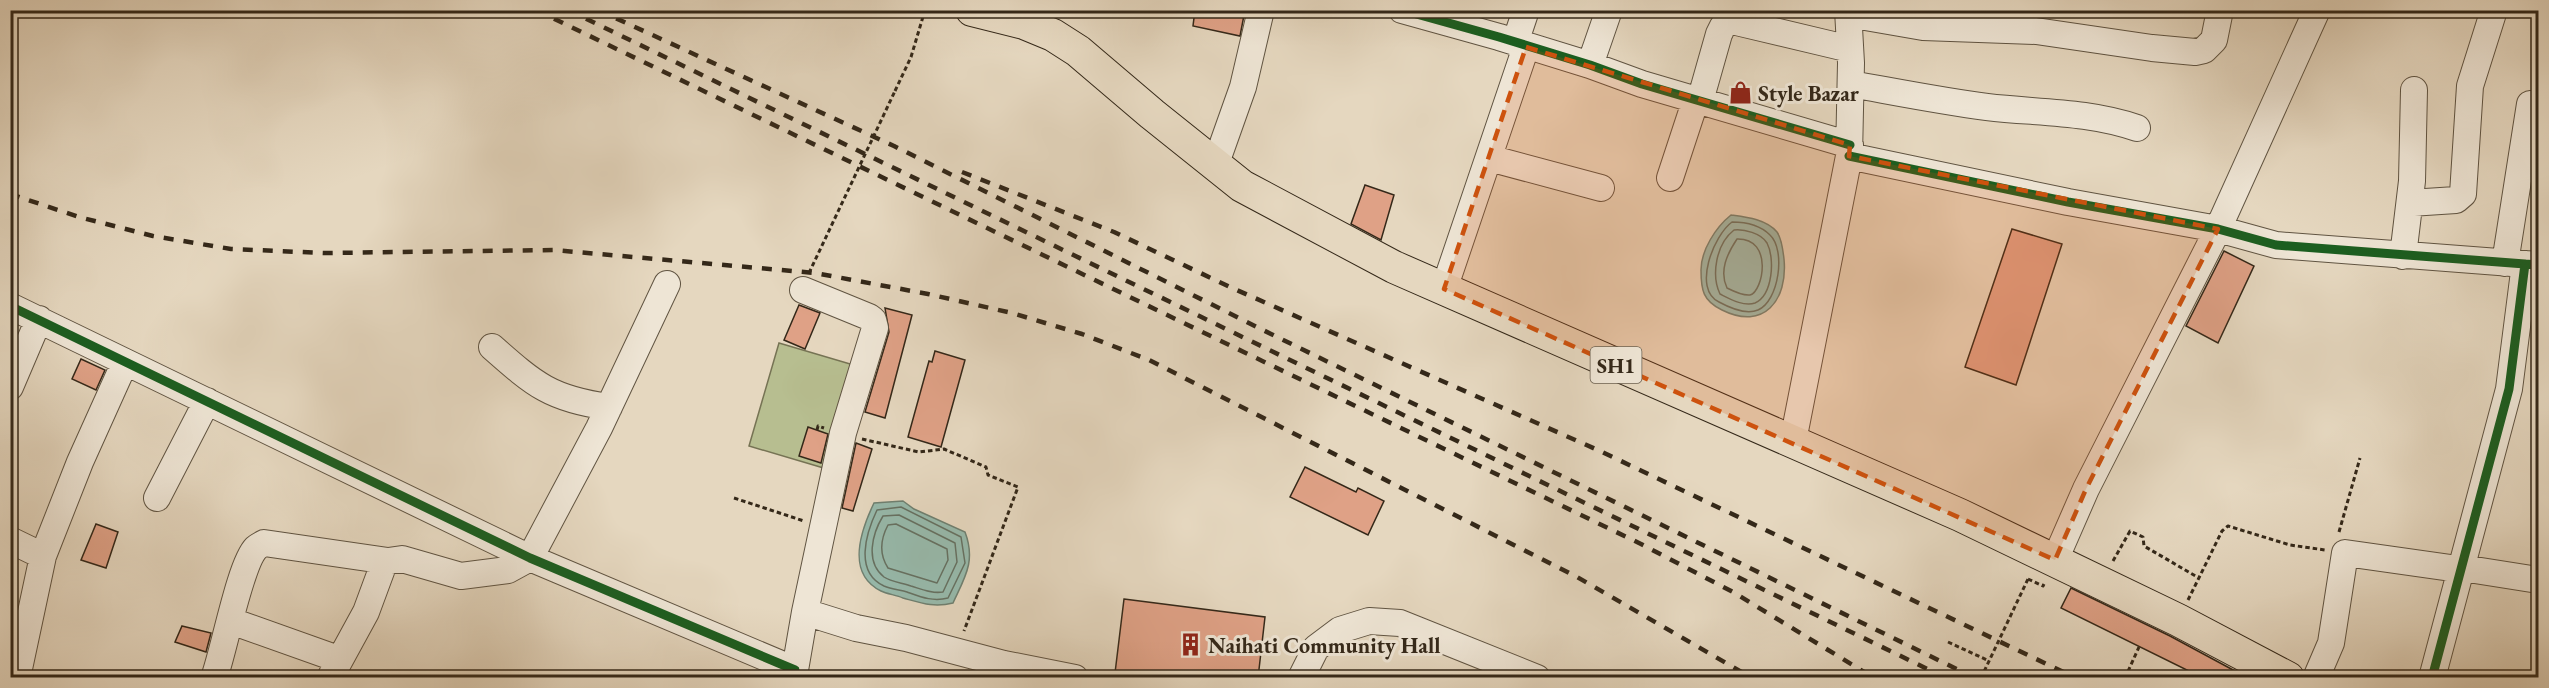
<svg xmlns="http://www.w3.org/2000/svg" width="2549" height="688" viewBox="0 0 2549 688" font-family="'EB Garamond',serif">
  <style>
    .green { fill: #b7be90; stroke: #767354; stroke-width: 1.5 }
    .water { fill: #97baac; stroke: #6f8071; stroke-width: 1.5 }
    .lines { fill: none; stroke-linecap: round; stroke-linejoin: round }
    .shore { stroke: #667162; stroke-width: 1.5 }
    .building { fill: #dfa186; stroke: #342819; stroke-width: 1.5 }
    .minor-casing { stroke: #605442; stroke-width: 28 }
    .major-casing { stroke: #342819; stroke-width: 34 }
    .path { stroke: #342819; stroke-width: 3; stroke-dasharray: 4.5 3; stroke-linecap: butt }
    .minor { stroke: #eee5d5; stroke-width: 26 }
    .major { stroke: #e5d7bf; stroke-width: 32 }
    .rail { stroke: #342819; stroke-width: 4.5; stroke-dasharray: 10 10; stroke-linecap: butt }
    .path-bridge { stroke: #342819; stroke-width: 3; stroke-dasharray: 4.5 3; stroke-linecap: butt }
    .cycleway-casing { stroke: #eee5d5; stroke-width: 13 }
    .cycleway { stroke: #1b5e20; stroke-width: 9 }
    .marked { fill: #cd520e; fill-opacity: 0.2; stroke: #cd520e; stroke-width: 4.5; stroke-dasharray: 12 8; stroke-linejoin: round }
    .labels { text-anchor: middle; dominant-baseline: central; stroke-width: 6; stroke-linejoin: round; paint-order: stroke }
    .shield { fill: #eee5d5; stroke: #6c6151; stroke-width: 1.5 }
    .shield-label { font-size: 21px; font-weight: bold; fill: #342819 }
    .poi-label { font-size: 22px; font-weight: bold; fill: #342819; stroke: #eee5d5; text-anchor: start }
  </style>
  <rect width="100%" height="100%" fill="#e5d7bf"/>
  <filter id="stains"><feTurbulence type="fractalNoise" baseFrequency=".00333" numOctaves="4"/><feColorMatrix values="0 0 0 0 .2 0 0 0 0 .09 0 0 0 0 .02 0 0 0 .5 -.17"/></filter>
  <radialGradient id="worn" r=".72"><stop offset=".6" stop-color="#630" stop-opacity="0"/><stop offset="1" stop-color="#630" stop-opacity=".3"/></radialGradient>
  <path class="green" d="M779,343L857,366L827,469L749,446Z"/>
  <path class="water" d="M1731,215C1746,217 1766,219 1777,232C1782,239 1783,251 1784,259C1788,300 1764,331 1722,310C1703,301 1701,290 1701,270C1701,250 1716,227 1731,215Z
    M903,501L914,509L965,532C976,561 965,577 953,603C934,608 921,603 903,598C896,595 887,594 881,591C845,573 861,530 874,503Z"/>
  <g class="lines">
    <path class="shore" d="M1732,222C1745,222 1760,225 1770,235C1786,250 1779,301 1758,310C1746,315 1730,308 1719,302C1692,289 1714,235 1732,222Z
      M1734,230C1744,229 1761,233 1767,243C1775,258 1773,295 1755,303C1744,307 1730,299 1720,294C1711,275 1716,244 1734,230Z
      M1737,239C1774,238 1763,292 1750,295C1743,296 1733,291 1727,288C1719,271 1727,254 1737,239Z
      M901,507L961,537L965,563L948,598C933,602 921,597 907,592C900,590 891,589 884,586C854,572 866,533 877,510Z
      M899,515L955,543L957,562L943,592C932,594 921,589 911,586C903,583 891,582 884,577C865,562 872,534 883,516Z
      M896,524L947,549L948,560L937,583L888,568C879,554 880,540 888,525Z"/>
  </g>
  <path class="building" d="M1195,10H1245L1240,36L1193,26Z
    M1365,185L1394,195L1381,240L1351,224Z
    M2012,229L2062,244L2016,385L1965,367Z
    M2224,251L2254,266L2218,343L2186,326Z
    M799,305L820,313L805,349L784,340Z
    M885,308L912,315L885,418L865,412L889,332Z
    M935,351L965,360L941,447L908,437L929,361L932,362Z
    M81,359L105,370L96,390L72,379Z
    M808,427L828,434L821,463L799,456Z
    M856,443L872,449L853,511L842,508Z
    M1305,467L1356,492L1358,488L1384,501L1368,535L1290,497Z
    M96,524L118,532L106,568L81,560Z
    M2071,588L2170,636L2248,678H2203L2061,608Z
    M1124,599L1265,617L1258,678H1153L1115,673Z
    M182,626L211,633L206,652L175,642Z"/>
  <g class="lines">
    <defs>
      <path id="minor" d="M1402,10L1499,37L1590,65L1642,84L1850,145
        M1848,14L1923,27L2036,31L2152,48L2195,52L2204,50L2214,40L2220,10
        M1515,43L1526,10
        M1590,65L1609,10
        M1851,84C1896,92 1941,101 1987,107C2038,113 2087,111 2137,128
        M1700,101L1719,34L1723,26L1732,21L1850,49
        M1849,156L2068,202L2218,229L2276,245L2538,265
        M1489,158L1601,188
        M1215,166L1243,87L1261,10
        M1670,178L1696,99
        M2410,203L2456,200L2463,194L2470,86L2494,10
        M2403,256L2412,181L2414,90
        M2505,263L2530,104
        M1444,289L1526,47
        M803,290L869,317L873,320L875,328L843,433L805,612
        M10,306L530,558L795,670L794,678
        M492,347C535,385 551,399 609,407
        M10,387L39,319
        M1793,441L1849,156L1851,63L1848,10
        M157,498L207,401
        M10,540L43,556
        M2055,560L2086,489L2218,229L2317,10
        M231,621L338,659
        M795,670L805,612L856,628L906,638L1004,664L1075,678
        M17,678L43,556L80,462L125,362
        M214,678C224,651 240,564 256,548C258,546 261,545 264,543L388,561
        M330,678L366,612L383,566L388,561L402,559L461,576L508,570L530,558L599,428L667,284
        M1301,678L1316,648L1340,630L1369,621L1400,623L1537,678
        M2316,678L2331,643L2345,553L2458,569L2462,568L2538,580
        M2432,678L2509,389L2525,264"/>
      <path id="major" d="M972,10L1024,23L1053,35L1078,51L1152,114L1242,186L1394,267L1960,515L2178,620L2288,678"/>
    </defs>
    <use href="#minor" class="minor-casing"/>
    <use href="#major" class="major-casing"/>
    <path class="path" d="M895,91L911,57L925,10
      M817,430L818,426L824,428
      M862,439L919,452L944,449L986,467L988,475L1018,487L964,631
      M734,498L804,521
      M2339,532L2360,458
      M2113,561L2130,531L2143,537L2144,546L2199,578
      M2028,579L2043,586L2044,584
      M2188,600L2222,531L2228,526L2290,545L2325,550
      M1948,642L1987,660
      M2125,678L2139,647"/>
    <use href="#minor" class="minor"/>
    <use href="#major" class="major"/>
    <path class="rail" d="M536,10L1641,544L1733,592L1874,678
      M568,10L1946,678
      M598,10L894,146L1271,334L1975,678
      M962,172L1114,232L1230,287L1600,451L2076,678
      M10,194L79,217L153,236L231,249L324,253L554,250L815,273L928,294L1012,313L1082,334L1149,360L1577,577L1752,678"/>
    <path class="path-bridge" d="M809,273L895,91
      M1981,678L2028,579"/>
    <defs>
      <path id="cycleway" d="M1402,10L1499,37L1590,65L1642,84L1850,145
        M1849,156L2068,202L2218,229L2276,245L2538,265
        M10,306L530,558L795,670L794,678
        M2432,678L2509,389L2525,264"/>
    </defs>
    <use href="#cycleway" class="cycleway-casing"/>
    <use href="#cycleway" class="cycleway"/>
  </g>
  <path class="marked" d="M1526,47L1850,145L1849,156L2218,229L2086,489L2055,560L1444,289Z"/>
  <defs>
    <symbol id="shop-bare" viewBox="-9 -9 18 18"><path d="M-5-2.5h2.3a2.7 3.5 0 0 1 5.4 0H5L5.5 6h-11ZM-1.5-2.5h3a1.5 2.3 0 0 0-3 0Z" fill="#8f2418" stroke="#eee5d5" stroke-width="2.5" paint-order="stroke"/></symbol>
    <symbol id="building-bare" viewBox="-9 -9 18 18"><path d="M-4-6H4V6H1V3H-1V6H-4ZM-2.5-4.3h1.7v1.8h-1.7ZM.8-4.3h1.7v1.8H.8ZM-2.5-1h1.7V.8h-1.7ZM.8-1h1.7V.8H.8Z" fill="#8f2418" stroke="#eee5d5" stroke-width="2.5" paint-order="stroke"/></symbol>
  </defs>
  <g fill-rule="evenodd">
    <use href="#shop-bare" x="1724" y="76" width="33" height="33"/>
    <use href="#building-bare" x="1174" y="628" width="33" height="33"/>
  </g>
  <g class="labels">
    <rect class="shield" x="1590.5" y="347" width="51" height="36" rx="4.5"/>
    <g class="shield-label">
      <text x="1616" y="365">SH1</text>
    </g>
    <g class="poi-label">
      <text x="1758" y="93">Style Bazar</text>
      <text x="1208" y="645">Naihati Community Hall</text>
    </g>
  </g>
  <rect width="2549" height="688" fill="none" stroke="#e5d7bf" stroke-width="36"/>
  <rect x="12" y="12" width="2525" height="664" fill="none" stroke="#342819" stroke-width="3"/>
  <rect x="18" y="18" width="2513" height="652" fill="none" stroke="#342819" stroke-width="1.5"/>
  <rect width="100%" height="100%" filter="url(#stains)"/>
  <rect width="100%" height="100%" fill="url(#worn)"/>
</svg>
